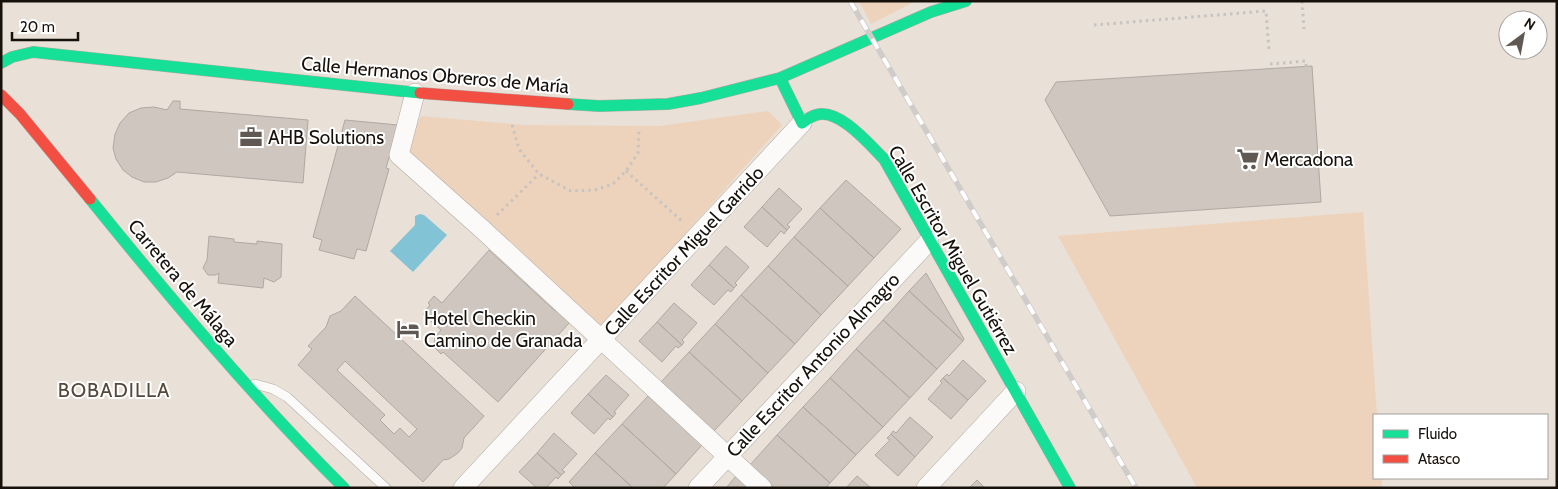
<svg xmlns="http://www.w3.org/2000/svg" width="1558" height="489" viewBox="0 0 1558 489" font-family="Cabin,sans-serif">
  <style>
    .green { fill: #eed3bc }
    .water { fill: #82c3d5 }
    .building { fill: #cec6bf; stroke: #b0a8a2; fill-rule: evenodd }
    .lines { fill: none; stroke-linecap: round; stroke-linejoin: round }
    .lane-casing { stroke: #b2aba4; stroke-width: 10 }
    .street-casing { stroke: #b2aba4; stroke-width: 20 }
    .fast-casing { stroke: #b2aba4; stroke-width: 12 }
    .jam-casing { stroke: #b2aba4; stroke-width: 12 }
    .path { stroke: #c6c3c0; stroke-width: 3; stroke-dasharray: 2.5 4; stroke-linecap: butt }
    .lane { stroke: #fcfaf9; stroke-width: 9 }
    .street { stroke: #fcfaf9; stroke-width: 19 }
    .fast { stroke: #16e098; stroke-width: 11 }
    .jam { stroke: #f24e42; stroke-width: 11 }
    .rail-casing { stroke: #d0ccca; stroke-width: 5.5 }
    .rail { stroke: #fff; stroke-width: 4; stroke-dasharray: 11; stroke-linecap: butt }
    .labels { text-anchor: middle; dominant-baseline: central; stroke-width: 4; stroke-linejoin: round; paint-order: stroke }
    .street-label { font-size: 19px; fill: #17110c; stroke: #fff }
    .poi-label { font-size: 19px; fill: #17110c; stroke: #fff; text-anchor: start }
    .neighbourhood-label { font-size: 20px; letter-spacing: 1px; fill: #56483b; stroke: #fff }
  </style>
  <rect width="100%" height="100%" fill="#e9e0d7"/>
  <path class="green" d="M859,1H916L871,24Z
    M768,111L782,125L601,328L405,149L421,116L526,125L659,126Z
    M1363,212L1377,415H1374V478H1382V488H1197L1058,236Z"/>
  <path class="water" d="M420,214L424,215L447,235L413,272L390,251L415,225V216Z"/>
  <path class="building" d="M1312,66L1321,202L1110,216L1045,100L1056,82Z
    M173,101H180V109L308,120L303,183L177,172L168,178L156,182H144L132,177L123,170L116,159L113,148L115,134L120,123L129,113L141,108L154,107L167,110Z
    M345,120L398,125L386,168L389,169L366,251L357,249L354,259L319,250L322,240L313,237Z
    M846,180L901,229L874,258L820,208Z
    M779,188L802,209L787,225L790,227L787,230L762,207Z
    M762,207L787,230L784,234L781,231L767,247L744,227Z
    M820,208L874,258L848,286L794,237Z
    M209,236L234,239V242L257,244V241L282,244L281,277L274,282L264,278L263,288L218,283L219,273L216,275H208L203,268L207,260Z
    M794,237L848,286L821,315L768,266Z
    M726,246L749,267L735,283L737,285L734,288L709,265Z
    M489,250L555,311L556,309L570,322L498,402L443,352L441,354L434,347L435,337L441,330L423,314L430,305L428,303L434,296L442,303Z
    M709,265L734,288L731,292L728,290L714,305L691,285Z
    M768,266L821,315L795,344L741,295Z
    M926,273L964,339L963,341L909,291Z
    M909,291L963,341L937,369L883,320Z
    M741,295L795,344L768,373L715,324Z
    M355,296L484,416L464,438L462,448L458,453L449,459L443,460L423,482L298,365L312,349L308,346L326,327L330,316L341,311ZM345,361L417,429L409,437L400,428L394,434L380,420L385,415L337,370Z
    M674,303L697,323L682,340L684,342L682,345L657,322Z
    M883,320L937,369L910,398L856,349Z
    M657,322L682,345L678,348L676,346L662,362L639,341Z
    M715,324L768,373L742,401L689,352Z
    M856,349L910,398L883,427L830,378Z
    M689,352L742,401L714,431L661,382Z
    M963,360L986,381L968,400L943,378L947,374L949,376Z
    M606,375L629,395L614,412L616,413L613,417L588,394Z
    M830,378L883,427L856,455L803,407Z
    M943,378L968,400L951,419L928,399L942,383L940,381Z
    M588,394L613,417L610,420L608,418L594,434L571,413Z
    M648,396L702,445L676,474L622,424Z
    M803,407L856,455L830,483L777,435Z
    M910,417L933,437L915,457L891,434L893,431L896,433Z
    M622,424L676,474L663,488H633L595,453Z
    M554,433L577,454L562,470L565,472L561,475L537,453Z
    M891,434L915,457L898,476L875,455L890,440L887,438Z
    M777,435L830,483L826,488H774L750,465Z
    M537,453L561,475L558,479L556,477L546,488H537L519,472Z
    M595,453L633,488H575L569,482Z
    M736,476L748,488H726Z
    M857,476L871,488H846Z
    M977,480L985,488H969Z"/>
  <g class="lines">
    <defs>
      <path id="lane" d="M255,384L273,389L287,397L386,488"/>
      <path id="street" d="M415,93L399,155L482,229L762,488
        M463,488L802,123
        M698,488L929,241
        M926,488L1016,391"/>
      <path id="fast" d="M1,63L12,57L33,52L420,93
        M780,78L802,123C806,120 811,116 816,115C839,108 869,144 884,159L1070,488
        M568,104L599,106L668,104L701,98L780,78L931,12L966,1
        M90,199C171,299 253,397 344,488"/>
      <path id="jam" d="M420,93L568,104
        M1,95L20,114L90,199"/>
    </defs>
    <use href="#lane" class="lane-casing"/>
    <use href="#street" class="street-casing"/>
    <use href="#fast" class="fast-casing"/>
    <use href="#jam" class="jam-casing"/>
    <path class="path" d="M1302,1L1304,29
      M1094,25L1266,11L1269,50
      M1270,64L1306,61V72
      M512,125L519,149L539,174L571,191L595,190L613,184L626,171L638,153L639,128
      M626,171L683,222
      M497,215L539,174"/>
    <use href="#lane" class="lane"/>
    <use href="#street" class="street"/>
    <use href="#fast" class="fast"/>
    <use href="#jam" class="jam"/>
    <defs>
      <path id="rail" d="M850,1L1136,488"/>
    </defs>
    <use href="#rail" class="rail-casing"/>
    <use href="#rail" class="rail"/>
  </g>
  <defs>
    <symbol id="office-bare" viewBox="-9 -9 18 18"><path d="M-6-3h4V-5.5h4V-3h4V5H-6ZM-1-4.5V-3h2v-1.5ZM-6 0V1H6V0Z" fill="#605953" stroke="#fff" stroke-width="2.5" paint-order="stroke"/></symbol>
    <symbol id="supermarket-bare" viewBox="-9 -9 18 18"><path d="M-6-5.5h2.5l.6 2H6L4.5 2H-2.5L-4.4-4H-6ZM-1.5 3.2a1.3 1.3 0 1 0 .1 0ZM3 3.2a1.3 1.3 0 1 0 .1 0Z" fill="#605953" stroke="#fff" stroke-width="2.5" paint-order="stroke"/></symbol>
    <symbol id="hotel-bare" viewBox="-9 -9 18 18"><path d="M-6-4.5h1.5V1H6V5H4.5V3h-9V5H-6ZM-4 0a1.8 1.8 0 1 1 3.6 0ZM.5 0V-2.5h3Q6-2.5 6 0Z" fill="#605953" stroke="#fff" stroke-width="2.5" paint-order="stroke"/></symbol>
  </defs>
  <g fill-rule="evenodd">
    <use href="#office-bare" x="235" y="121" width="32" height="32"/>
    <use href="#supermarket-bare" x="1232" y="143" width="32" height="32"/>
    <use href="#hotel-bare" x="392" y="313" width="32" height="32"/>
  </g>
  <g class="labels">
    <g class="street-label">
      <text transform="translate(435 75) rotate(5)">Calle Hermanos Obreros de María</text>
      <text transform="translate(953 250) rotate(60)">Calle Escritor Miguel Gutiérrez</text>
      <text transform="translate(684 251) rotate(-47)">Calle Escritor Miguel Garrido</text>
      <text transform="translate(183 283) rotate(50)">Carretera de Málaga</text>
      <text transform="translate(813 365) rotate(-47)">Calle Escritor Antonio Almagro</text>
    </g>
    <g class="poi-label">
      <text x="268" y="137">AHB Solutions</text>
      <text x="1264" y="159">Mercadona</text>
      <text x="424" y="318">Hotel Checkin<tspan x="424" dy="22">Camino de Granada</tspan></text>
    </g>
    <g class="neighbourhood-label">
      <text x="114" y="390">BOBADILLA</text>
    </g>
  </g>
  <rect width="1558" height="489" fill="none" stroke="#17110c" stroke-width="5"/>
  <rect x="1373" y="414" width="175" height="65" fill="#ffffff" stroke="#a2a09e"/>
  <rect x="1383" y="430" width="25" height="8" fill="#16e098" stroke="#a2a09e"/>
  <text x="1418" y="439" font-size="15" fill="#17110c">Fluido</text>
  <rect x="1383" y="455" width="25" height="8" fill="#f24e42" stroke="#a2a09e"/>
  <text x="1418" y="464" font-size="15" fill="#17110c">Atasco</text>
  <g transform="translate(1523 35) rotate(32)"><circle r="24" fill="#ffffff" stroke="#a2a09e"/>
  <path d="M0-4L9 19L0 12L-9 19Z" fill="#605953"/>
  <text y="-8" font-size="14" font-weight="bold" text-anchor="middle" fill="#17110c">N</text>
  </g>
  <path d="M12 32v8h66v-8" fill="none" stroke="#17110c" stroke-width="2.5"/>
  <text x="20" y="32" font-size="15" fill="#17110c" stroke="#ffffff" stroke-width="4" paint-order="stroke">20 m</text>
</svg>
